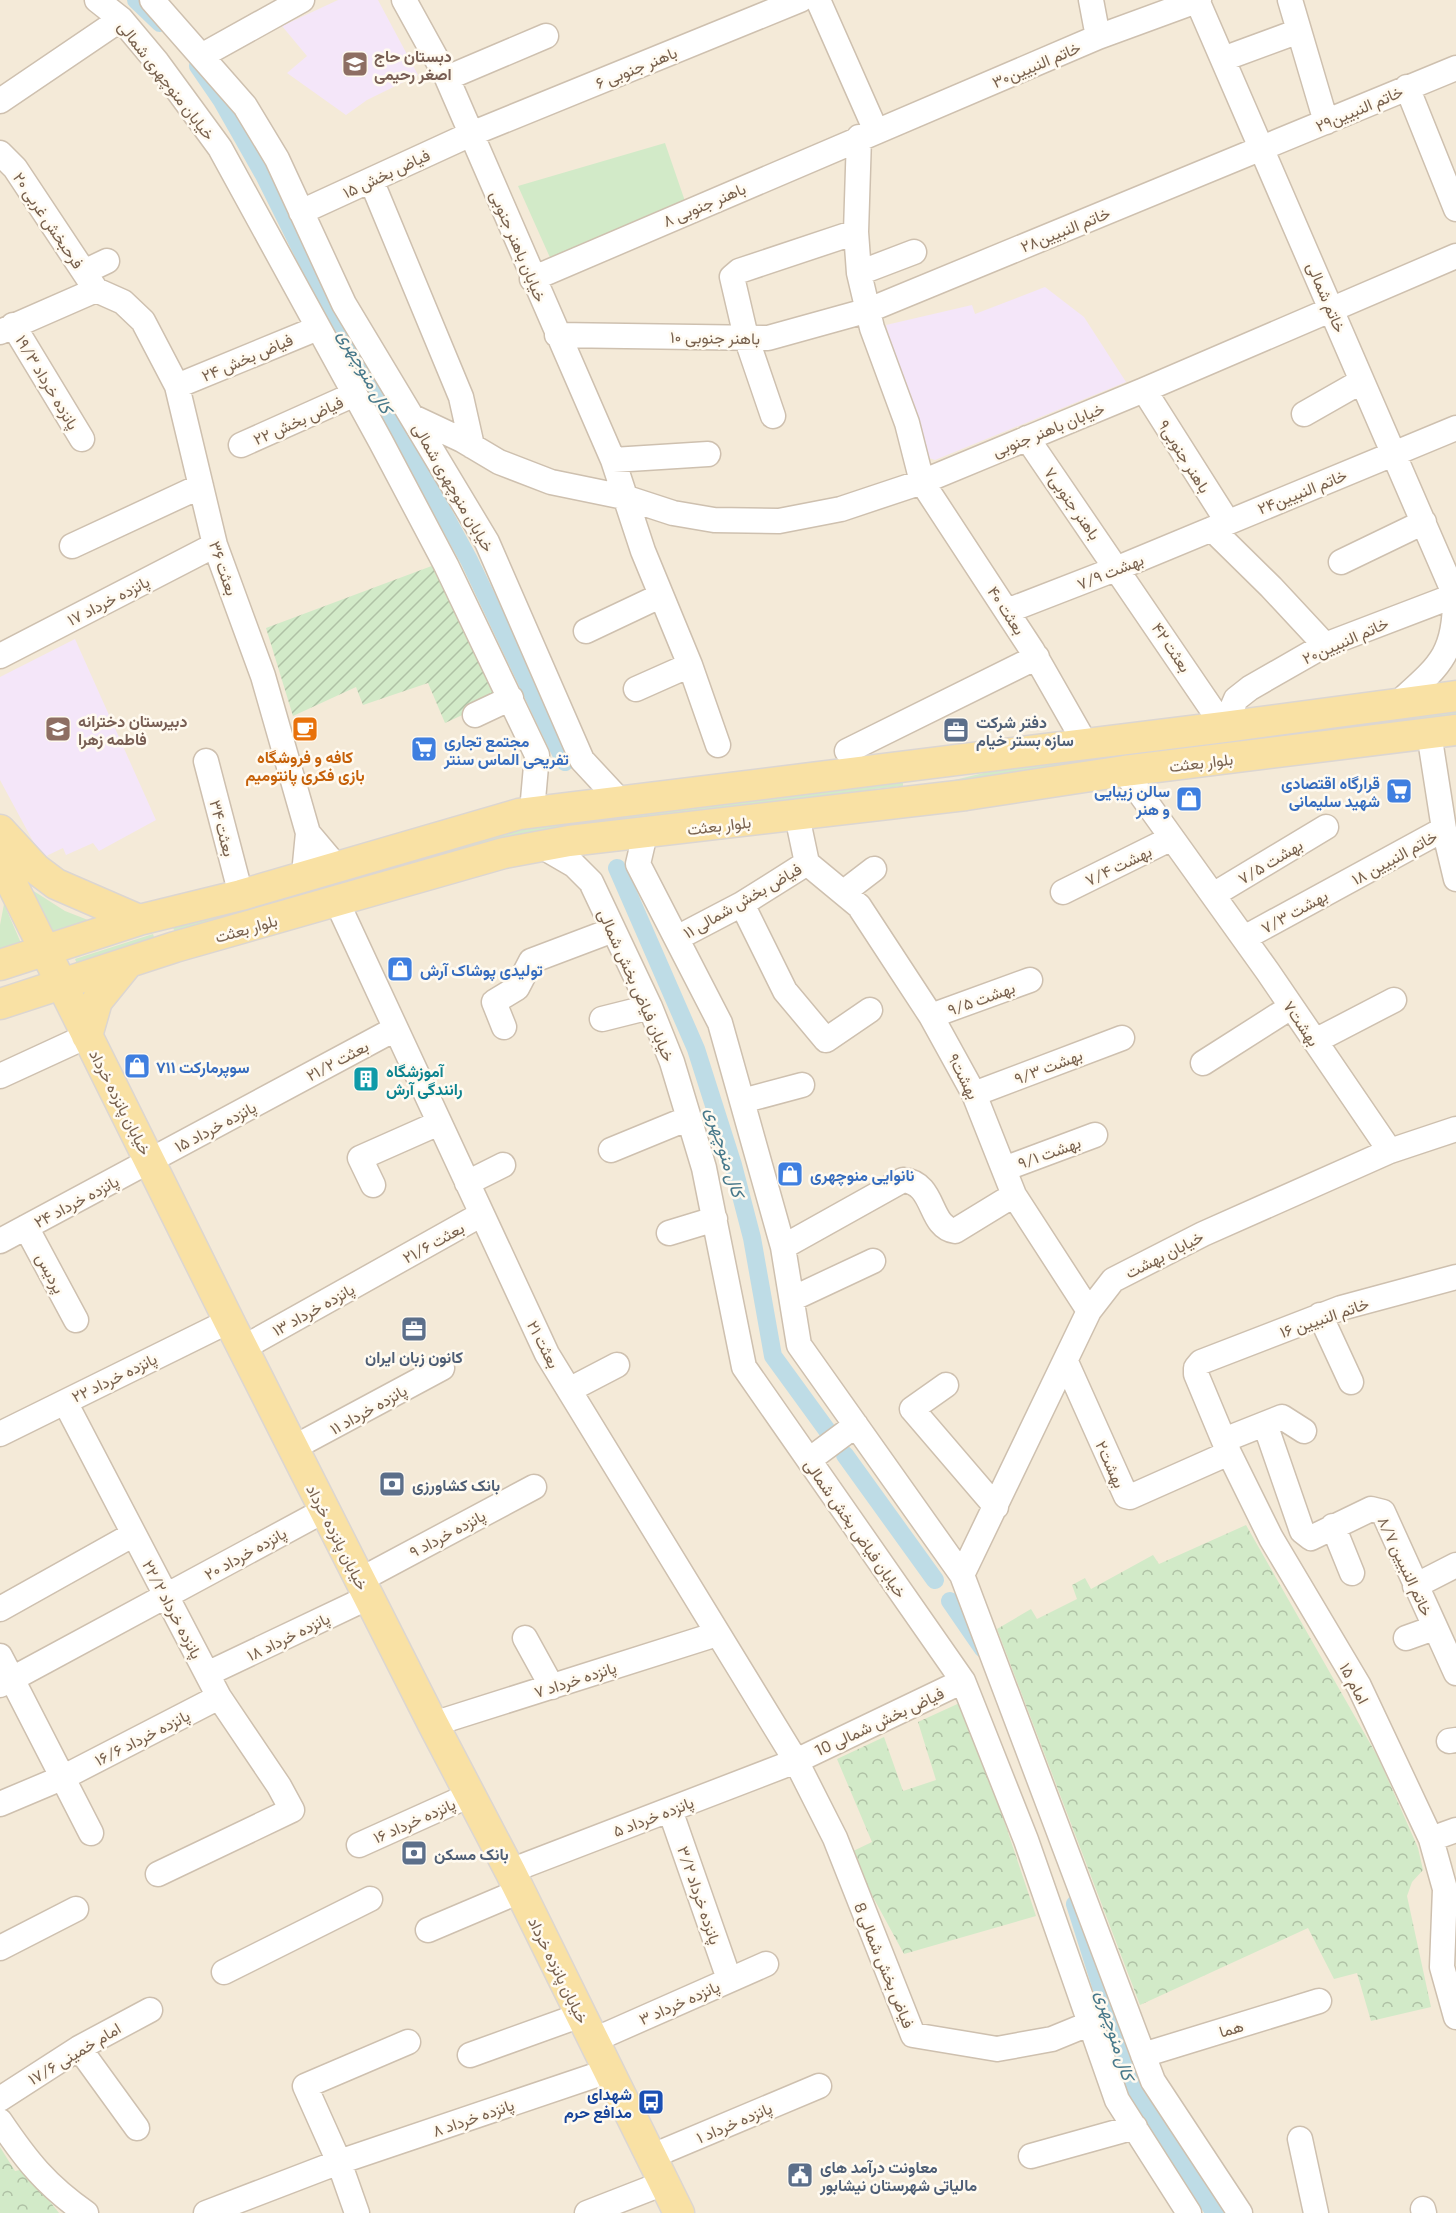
<svg xmlns="http://www.w3.org/2000/svg" width="1456" height="2213" viewBox="0 0 1456 2213" font-family="'Exo 2',Vazirmatn,sans-serif">
  <style>
    .residential { fill: #f4ead8 }
    .education { fill: #f4e6f9 }
    .grass { fill: #d2eac8 }
    .forest { fill: url(#forest-crowns) }
    .garden { fill: url(#garden-furrows) }
    .lines { fill: none; stroke-linecap: round; stroke-linejoin: round }
    .canal { stroke: #bedce6; stroke-width: 18 }
    .minor-casing { stroke: #cec0af; stroke-width: 27 }
    .major-casing { stroke: #dcd6d1; stroke-width: 33 }
    .minor { stroke: #fff; stroke-width: 24 }
    .major { stroke: #f9e1a4; stroke-width: 30 }
    .labels { text-anchor: middle; dominant-baseline: central; stroke-width: 5; stroke-linejoin: round; paint-order: stroke }
    .education-label { font-size: 16px; font-weight: bold; fill: #785e54; stroke: #fffaf0; text-anchor: start }
    .street-label { font-size: 16px; fill: #77604d; stroke: #fffaf0 }
    .service-label { font-size: 16px; font-weight: bold; fill: #4e5e75; stroke: #fffaf0; text-anchor: start }
    .shop-label { font-size: 16px; font-weight: bold; fill: #366cbe; stroke: #fffaf0; text-anchor: start }
    .food-label { font-size: 16px; font-weight: bold; fill: #c56008; stroke: #fffaf0 }
    .culture-label { font-size: 16px; font-weight: bold; fill: #0d838f; stroke: #fffaf0; text-anchor: start }
    .transit-label { font-size: 16px; font-weight: bold; fill: #164399; stroke: #fffaf0; text-anchor: end }
    .water-label { font-size: 18px; font-style: italic; fill: #47788a; stroke: #fffaf0 }
  </style>
  <defs>
    <pattern id="forest-crowns" width="20" height="18" patternUnits="userSpaceOnUse" patternTransform="scale(1.5)"><rect width="20" height="18" fill="#d2eac8"/><path d="M2 6a3 3 0 1 1 6 0M12 15a3 3 0 1 1 6 0" fill="none" stroke="#afc1a5"/></pattern>
    <pattern id="garden-furrows" width="10" height="10" patternUnits="userSpaceOnUse" patternTransform="scale(1.5)"><rect width="10" height="10" fill="#d2eac8"/><path d="M-1 1l2-2M0 10L10 0M9 11l2-2" fill="none" stroke="#afc1a5"/></pattern>
  </defs>
  <rect width="100%" height="100%" fill="#fcf7ea"/>
  <path class="residential" d="M0,0H1456V2213H0Z"/>
  <path class="education" d="M338,0H378L418,75L367,100L346,115L287,73L307,56L282,26Z
    M1045,287L1084,317L1126,382L935,460L923,456L886,325L972,305L975,314Z
    M75,639L156,820L99,851L93,843L66,855L63,848L42,858L0,780V677Z"/>
  <path class="grass" d="M665,143L687,207L552,262L518,186Z
    M1456,708V716L946,782L1009,767Z
    M903,779V786L874,789L844,799L792,806L176,937L173,927L502,829Z
    M32,890L65,911L88,920L54,934Z
    M4,904L21,943L0,949V925Z
    M153,934L156,943L79,969L75,959Z"/>
  <path class="forest" d="M1246,1525L1379,1759L1418,1848L1423,1870L1412,1882L1407,1896L1431,2007L1371,2021L1357,1973L1334,1979L1308,1928L1140,2005L997,1629L1031,1609L1037,1619L1077,1599L1072,1585L1085,1578L1091,1589L1153,1555L1159,1564Z
    M964,1701L1036,1916L904,1954L849,1853L872,1842L837,1759L884,1737L903,1791L936,1780L918,1722Z
    M0,2147L15,2171L24,2169L59,2213H0Z"/>
  <path class="garden" d="M437,564L497,699L445,723L428,683L363,705L356,687L293,716L266,628Z"/>
  <g class="lines">
    <path class="canal" d="M136,0L160,23
      M198,66L222,101L264,175L320,287L469,560L565,762
      M617,868L696,1049L733,1165L752,1238L773,1356L829,1433
      M845,1455L935,1580
      M950,1601L983,1649
      M1075,1904L1135,2094L1215,2213"/>
    <defs>
      <path id="minor" d="M97,0L121,19L157,62L220,148L381,442L446,565L537,755L532,811
        M152,0L245,106L277,159L344,304L487,542L582,760L622,803
        M404,0L447,78L613,460L643,551L690,665L718,745
        M818,0L876,131
        M1091,0L1098,37
        M1197,0L1456,598
        M1290,0L1326,122
        M203,55L302,0
        M1223,59L1299,31
        M447,78L546,36
        M1407,87L1456,209
        M0,101L121,19
        M859,137L856,232L859,273L872,328L907,423L922,482L1032,650L1085,743
        M0,153L15,168L96,290
        M371,180L461,397L472,446
        M301,212L471,134L800,0
        M84,272L107,261
        M859,273L914,252
        M532,279L1098,37L1199,0
        M96,290L123,302L143,321L177,386L215,545L263,676L308,833L304,874
        M13,325L82,439
        M0,332L96,290
        M557,335L768,338L869,310L1456,68
        M177,386L318,328
        M1144,390L1227,521
        M1304,414L1362,381
        M773,416L746,337L732,277L739,271L856,232
        M413,417L462,440L499,462L551,482L624,497L673,513L714,520L779,521L841,509L922,482L1144,390L1456,256
        M1027,438L1224,727
        M241,445L355,394
        M613,460L708,454
        M1212,529L1271,587L1325,645
        M72,546L201,486
        M1341,562L1424,522
        M1007,611L1118,568L1456,428
        M586,631L660,596
        M0,656L215,545
        M636,689L690,665
        M1397,704C1439,666 1456,655 1455,595
        M475,715L511,698
        M1224,727L1236,699L1250,688L1325,645L1456,595
        M1429,733L1444,829L1456,879
        M847,751L1037,657
        M206,761L241,895
        M1124,771L1268,972L1390,1151
        M797,816L807,863
        M308,833L335,865
        M645,834L638,864L720,1023L783,1247L799,1345L962,1575L1153,2081L1240,2213
        M543,847L574,865L591,882L650,1007L672,1062L704,1168L744,1367L963,1681L1026,1840L1117,2100L1189,2213
        M807,863L859,906L931,1016L974,1094L1014,1195L1089,1311
        M844,892L874,869
        M1063,892L1172,838
        M1213,895L1326,827
        M337,902L547,1354L796,1761L835,1838L913,2035L997,2049L1052,2039L1091,2023
        M742,904L785,991L826,1040L870,1010
        M677,938L742,904L807,863
        M1244,938L1444,829
        M931,1016L1030,980
        M602,1019L650,1007
        M504,1027L494,1002L517,988L531,961L613,930
        M1315,1041L1394,1000
        M1203,1063L1291,1007
        M0,1076L87,1036
        M974,1094L1122,1038
        M742,1101L802,1085
        M611,1150L689,1118
        M1004,1169L1095,1135
        M467,1183L503,1165
        M373,1185L360,1158L439,1123
        M26,1227L76,1320
        M669,1233L715,1219
        M0,1241L395,1029
        M783,1247L903,1180C936,1183 928,1227 955,1231L1014,1195
        M1456,1277L1341,1308L1201,1362L1196,1368V1374L1229,1453L1271,1538L1359,1686L1431,1839L1445,1889L1442,1967L1456,2017
        M792,1299L873,1261
        M1320,1315L1351,1382
        M243,1348L482,1214
        M1066,1362L1126,1496L1130,1497L1229,1453
        M946,1385L912,1409L996,1507
        M569,1390L617,1365
        M65,1402L219,1697L279,1786L292,1810L158,1874
        M1265,1424L1302,1531L1311,1538L1371,1509L1383,1512L1456,1673
        M0,1434L229,1321
        M1224,1440L1282,1417L1304,1431
        M293,1448L442,1368
        M809,1460L856,1425
        M1333,1526L1352,1573
        M962,1575L1089,1311L1113,1280L1203,1234L1390,1151L1456,1129
        M360,1580L534,1487
        M1415,1586L1456,1565
        M0,1609L134,1534
        M525,1638L552,1687
        M1406,1638L1434,1628
        M0,1656L12,1679L0,1685
        M207,1674L369,1597
        M433,1724L717,1634
        M1449,1741L1456,1740
        M0,1804L64,1777L219,1697
        M670,1810L729,1979
        M91,1833L12,1679L325,1510
        M1431,1839L1456,1830
        M359,1845L470,1795
        M510,1871L796,1761L963,1681
        M428,1930L520,1891
        M0,1948L76,1909
        M224,1972L370,1899
        M594,2040L766,1964
        M79,2048L137,2128
        M470,2055L581,2015
        M1143,2055L1319,2001
        M0,2099L79,2048L150,2010
        M0,2121C27,2161 46,2185 86,2213
        M1300,2139L1316,2213
        M1031,2156L1135,2127
        M650,2157L819,2086
        M1423,2209L1424,2213
        M206,2213L339,2162L608,2071
        M357,2213L339,2162L305,2086L408,2042
        M587,2213L664,2183"/>
      <path id="major" d="M0,830L36,869L56,884L139,920
        M0,860L229,1321L433,1724L510,1871L679,2213
        M0,965L139,920L241,895L519,814L1224,727L1456,696
        M0,1004L175,947L504,853L569,841L966,795L1124,771L1456,730
        M87,1036L97,1001L127,964"/>
    </defs>
    <use href="#minor" class="minor-casing"/>
    <use href="#major" class="major-casing"/>
    <use href="#minor" class="minor"/>
    <use href="#major" class="major"/>
  </g>
  <defs>
    <symbol id="school-square" viewBox="-11 -11 22 22"><rect x="-9" y="-9" width="18" height="18" rx="4" fill="#8d6e63" stroke="#fffaf0"/><path d="M0-5L7-2L0 1L-7-2ZM-4 1L0 2.5L4 1V4Q0 6-4 4Z" fill="#fff"/></symbol>
    <symbol id="cafe-square" viewBox="-11 -11 22 22"><rect x="-9" y="-9" width="18" height="18" rx="4" fill="#e8710a" stroke="#fffaf0"/><path d="M-5.5-4.5H6V0H3Q3 3.5 0 3.5H-2.5Q-5.5 3.5-5.5 0ZM3-3.2v2h1.7v-2ZM-6 4.5H4V6H-6Z" fill="#fff"/></symbol>
    <symbol id="office-square" viewBox="-11 -11 22 22"><rect x="-9" y="-9" width="18" height="18" rx="4" fill="#5c6f8a" stroke="#fffaf0"/><path d="M-6-3h4V-5.5h4V-3h4V5H-6ZM-1-4.5V-3h2v-1.5ZM-6 0V1H6V0Z" fill="#fff"/></symbol>
    <symbol id="supermarket-square" viewBox="-11 -11 22 22"><rect x="-9" y="-9" width="18" height="18" rx="4" fill="#3f7fe0" stroke="#fffaf0"/><path d="M-6-5.5h2.5l.6 2H6L4.5 2H-2.5L-4.4-4H-6ZM-1.5 3.2a1.3 1.3 0 1 0 .1 0ZM3 3.2a1.3 1.3 0 1 0 .1 0Z" fill="#fff"/></symbol>
    <symbol id="shop-square" viewBox="-11 -11 22 22"><rect x="-9" y="-9" width="18" height="18" rx="4" fill="#3f7fe0" stroke="#fffaf0"/><path d="M-5-2.5h2.3a2.7 3.5 0 0 1 5.4 0H5L5.5 6h-11ZM-1.5-2.5h3a1.5 2.3 0 0 0-3 0Z" fill="#fff"/></symbol>
    <symbol id="building-square" viewBox="-11 -11 22 22"><rect x="-9" y="-9" width="18" height="18" rx="4" fill="#0f9aa8" stroke="#fffaf0"/><path d="M-4-6H4V6H1V3H-1V6H-4ZM-2.5-4.3h1.7v1.8h-1.7ZM.8-4.3h1.7v1.8H.8ZM-2.5-1h1.7V.8h-1.7ZM.8-1h1.7V.8H.8Z" fill="#fff"/></symbol>
    <symbol id="bank-square" viewBox="-11 -11 22 22"><rect x="-9" y="-9" width="18" height="18" rx="4" fill="#5c6f8a" stroke="#fffaf0"/><path d="M-6-4H6V4H-6ZM0-2.3a2.3 2.3 0 1 0 0 4.6a2.3 2.3 0 1 0 0-4.6Z" fill="#fff"/></symbol>
    <symbol id="bus-square" viewBox="-11 -11 22 22"><rect x="-9" y="-9" width="18" height="18" rx="4" fill="#1a4fb4" stroke="#fffaf0"/><path d="M-5-6H5V4H4V6H2V4H-2V6H-4V4H-5ZM-3.5-4V0h7V-4ZM-3.5 1.2v1.5H-2V1.2ZM2 1.2v1.5H3.5V1.2Z" fill="#fff"/></symbol>
    <symbol id="civic-square" viewBox="-11 -11 22 22"><rect x="-9" y="-9" width="18" height="18" rx="4" fill="#5c6f8a" stroke="#fffaf0"/><path d="M-.6-6.5H3V-4.5H.6V-3L4-1V1h2V6H-6V1h2V-1L-.6-3ZM-1.2 2.5V6h2.4V2.5Z" fill="#fff"/></symbol>
  </defs>
  <g fill-rule="evenodd">
    <use href="#school-square" x="340" y="49" width="30" height="30"/>
    <use href="#school-square" x="43" y="714" width="30" height="30"/>
    <use href="#cafe-square" x="290" y="714" width="30" height="30"/>
    <use href="#office-square" x="941" y="715" width="30" height="30"/>
    <use href="#supermarket-square" x="409" y="734" width="30" height="30"/>
    <use href="#supermarket-square" x="1384" y="776" width="30" height="30"/>
    <use href="#shop-square" x="1174" y="784" width="30" height="30"/>
    <use href="#shop-square" x="385" y="954" width="30" height="30"/>
    <use href="#shop-square" x="122" y="1051" width="30" height="30"/>
    <use href="#building-square" x="351" y="1064" width="30" height="30"/>
    <use href="#shop-square" x="775" y="1159" width="30" height="30"/>
    <use href="#office-square" x="399" y="1314" width="30" height="30"/>
    <use href="#bank-square" x="377" y="1469" width="30" height="30"/>
    <use href="#bank-square" x="399" y="1838" width="30" height="30"/>
    <use href="#bus-square" x="636" y="2087" width="30" height="30"/>
    <use href="#civic-square" x="785" y="2160" width="30" height="30"/>
  </g>
  <g class="labels">
    <g class="education-label">
      <text x="374" y="55">دبستان حاج<tspan x="374" dy="18">اصغر رحیمی</tspan></text>
      <text x="78" y="720">دبیرستان دخترانه<tspan x="78" dy="18">فاطمه زهرا</tspan></text>
    </g>
    <g class="street-label">
      <text transform="translate(1036 64) rotate(-23)">خاتم النبیین۳۰</text>
      <text transform="translate(636 67) rotate(-22)">باهنر جنوبی ۶</text>
      <text transform="translate(167 80) rotate(52)">خیابان منوچهری شمالی</text>
      <text transform="translate(1359 108) rotate(-23)">خاتم النبیین۲۹</text>
      <text transform="translate(386 173) rotate(-25)">فیاض بخش ۱۵</text>
      <text transform="translate(704 204) rotate(-23)">باهنر جنوبی ۸</text>
      <text transform="translate(49 220) rotate(56)">فرحبخش غربی ۲۰</text>
      <text transform="translate(1065 229) rotate(-22)">خاتم النبیین۲۸</text>
      <text transform="translate(519 246) rotate(67)">خیابان باهنر جنوبی</text>
      <text transform="translate(1327 297) rotate(67)">خاتم شمالی</text>
      <text transform="translate(715 337) rotate(1)">باهنر جنوبی ۱۰</text>
      <text transform="translate(247 357) rotate(-23)">فیاض بخش ۲۴</text>
      <text transform="translate(48 382) rotate(59)">پانزده خرداد ۱۹/۳</text>
      <text transform="translate(298 420) rotate(-24)">فیاض بخش ۲۲</text>
      <text transform="translate(1048 429) rotate(-22)">خیابان باهنر جنوبی</text>
      <text transform="translate(1185 456) rotate(58)">باهنر جنوبی۹</text>
      <text transform="translate(454 487) rotate(60)">خیابان منوچهری شمالی</text>
      <text transform="translate(1302 491) rotate(-22)">خاتم النبیین۲۴</text>
      <text transform="translate(1073 503) rotate(55)">باهنر جنوبی۷</text>
      <text transform="translate(224 568) rotate(71)">بعثت ۳۶</text>
      <text transform="translate(1110 571) rotate(-22)">بهشت ۷/۹</text>
      <text transform="translate(108 600) rotate(-27)">پانزده خرداد ۱۷</text>
      <text transform="translate(1007 610) rotate(57)">بعثت ۴۰</text>
      <text transform="translate(1345 640) rotate(-24)">خاتم النبیین۲۰</text>
      <text transform="translate(1172 647) rotate(56)">بعثت ۴۲</text>
      <text transform="translate(1201 762) rotate(-7)">بلوار بعثت</text>
      <text transform="translate(719 825) rotate(-7)">بلوار بعثت</text>
      <text transform="translate(223 828) rotate(75)">بعثت ۳۴</text>
      <text transform="translate(1394 857) rotate(-29)">خاتم النبیین ۱۸</text>
      <text transform="translate(1270 861) rotate(-31)">بهشت ۷/۵</text>
      <text transform="translate(1118 865) rotate(-26)">بهشت ۷/۴</text>
      <text transform="translate(742 900) rotate(-30)">فیاض بخش شمالی ۱۱</text>
      <text transform="translate(1294 911) rotate(-29)">بهشت ۷/۳</text>
      <text transform="translate(246 928) rotate(-16)">بلوار بعثت</text>
      <text transform="translate(637 985) rotate(66)">خیابان فیاض بخش شمالی</text>
      <text transform="translate(981 998) rotate(-20)">بهشت ۹/۵</text>
      <text transform="translate(1302 1023) rotate(56)">بهشت۷</text>
      <text transform="translate(337 1060) rotate(-28)">بعثت ۲۱/۲</text>
      <text transform="translate(1048 1066) rotate(-21)">بهشت ۹/۳</text>
      <text transform="translate(964 1076) rotate(63)">بهشت۹</text>
      <text transform="translate(121 1102) rotate(63)">خیابان پانزده خرداد</text>
      <text transform="translate(215 1126) rotate(-28)">پانزده خرداد ۱۵</text>
      <text transform="translate(1049 1152) rotate(-20)">بهشت ۹/۱</text>
      <text transform="translate(76 1201) rotate(-28)">پانزده خرداد ۲۴</text>
      <text transform="translate(433 1242) rotate(-29)">بعثت ۲۱/۶</text>
      <text transform="translate(1164 1254) rotate(-27)">خیابان بهشت</text>
      <text transform="translate(51 1273) rotate(62)">پردیس</text>
      <text transform="translate(313 1309) rotate(-29)">پانزده خرداد ۱۳</text>
      <text transform="translate(1324 1317) rotate(-19)">خاتم النبیین ۱۶</text>
      <text transform="translate(544 1344) rotate(63)">بعثت ۲۱</text>
      <text transform="translate(114 1377) rotate(-26)">پانزده خرداد ۲۲</text>
      <text transform="translate(368 1409) rotate(-29)">پانزده خرداد ۱۱</text>
      <text transform="translate(1111 1464) rotate(66)">بهشت۲</text>
      <text transform="translate(856 1528) rotate(55)">خیابان فیاض بخش شمالی</text>
      <text transform="translate(447 1533) rotate(-28)">پانزده خرداد ۹</text>
      <text transform="translate(338 1537) rotate(63)">خیابان پانزده خرداد</text>
      <text transform="translate(245 1553) rotate(-29)">پانزده خرداد ۲۰</text>
      <text transform="translate(1406 1566) rotate(65)">خاتم النبیین ۸/۷</text>
      <text transform="translate(173 1609) rotate(62)">پانزده خرداد ۲۲/۲</text>
      <text transform="translate(288 1636) rotate(-26)">پانزده خرداد ۱۸</text>
      <text transform="translate(575 1679) rotate(-18)">پانزده خرداد ۷</text>
      <text transform="translate(1355 1683) rotate(62)">امام ۱۵</text>
      <text transform="translate(879 1721) rotate(-25)">فیاض بخش شمالی 10</text>
      <text transform="translate(142 1737) rotate(-27)">پانزده خرداد ۱۶/۶</text>
      <text transform="translate(653 1816) rotate(-21)">پانزده خرداد ۵</text>
      <text transform="translate(414 1820) rotate(-24)">پانزده خرداد ۱۶</text>
      <text transform="translate(700 1895) rotate(71)">پانزده خرداد ۳/۲</text>
      <text transform="translate(885 1965) rotate(68)">فیاض بخش شمالی 8</text>
      <text transform="translate(559 1970) rotate(64)">خیابان پانزده خرداد</text>
      <text transform="translate(679 2002) rotate(-24)">پانزده خرداد ۳</text>
      <text transform="translate(1231 2028) rotate(-17)">هما</text>
      <text transform="translate(74 2053) rotate(-31)">امام خمینی ۱۷/۶</text>
      <text transform="translate(473 2117) rotate(-19)">پانزده خرداد ۸</text>
      <text transform="translate(734 2122) rotate(-23)">پانزده خرداد ۱</text>
    </g>
    <g class="service-label">
      <text x="976" y="721">دفتر شرکت<tspan x="976" dy="18">سازه بستر خیام</tspan></text>
      <text x="414" y="1356" text-anchor="middle">کانون زبان ایران</text>
      <text x="412" y="1484">بانک کشاورزی</text>
      <text x="434" y="1853">بانک مسکن</text>
      <text x="820" y="2166">معاونت درآمد های<tspan x="820" dy="18">مالیاتی شهرستان نیشابور</tspan></text>
    </g>
    <g class="shop-label">
      <text x="444" y="740">مجتمع تجاری<tspan x="444" dy="18">تفریحی الماس سنتر</tspan></text>
      <text x="1380" y="782" text-anchor="end">قرارگاه اقتصادی<tspan x="1380" dy="18">شهید سلیمانی</tspan></text>
      <text x="1170" y="790" text-anchor="end">سالن زیبایی<tspan x="1170" dy="18">و هنر</tspan></text>
      <text x="420" y="969">تولیدی پوشاک آرش</text>
      <text x="156" y="1066">سوپرمارکت ۷۱۱</text>
      <text x="810" y="1174">نانوایی منوچهری</text>
    </g>
    <g class="food-label">
      <text x="305" y="756">کافه و فروشگاه<tspan x="305" dy="18">بازی فکری پانتومیم</tspan></text>
    </g>
    <g class="culture-label">
      <text x="386" y="1070">آموزشگاه<tspan x="386" dy="18">رانندگی آرش</tspan></text>
    </g>
    <g class="transit-label">
      <text x="632" y="2093">شهدای<tspan x="632" dy="18">مدافع حرم</tspan></text>
    </g>
    <g class="water-label">
      <text transform="translate(366 371) rotate(61)">کال منوچهری</text>
      <text transform="translate(726 1152) rotate(73)">کال منوچهری</text>
      <text transform="translate(1116 2035) rotate(73)">کال منوچهری</text>
    </g>
  </g>
</svg>
